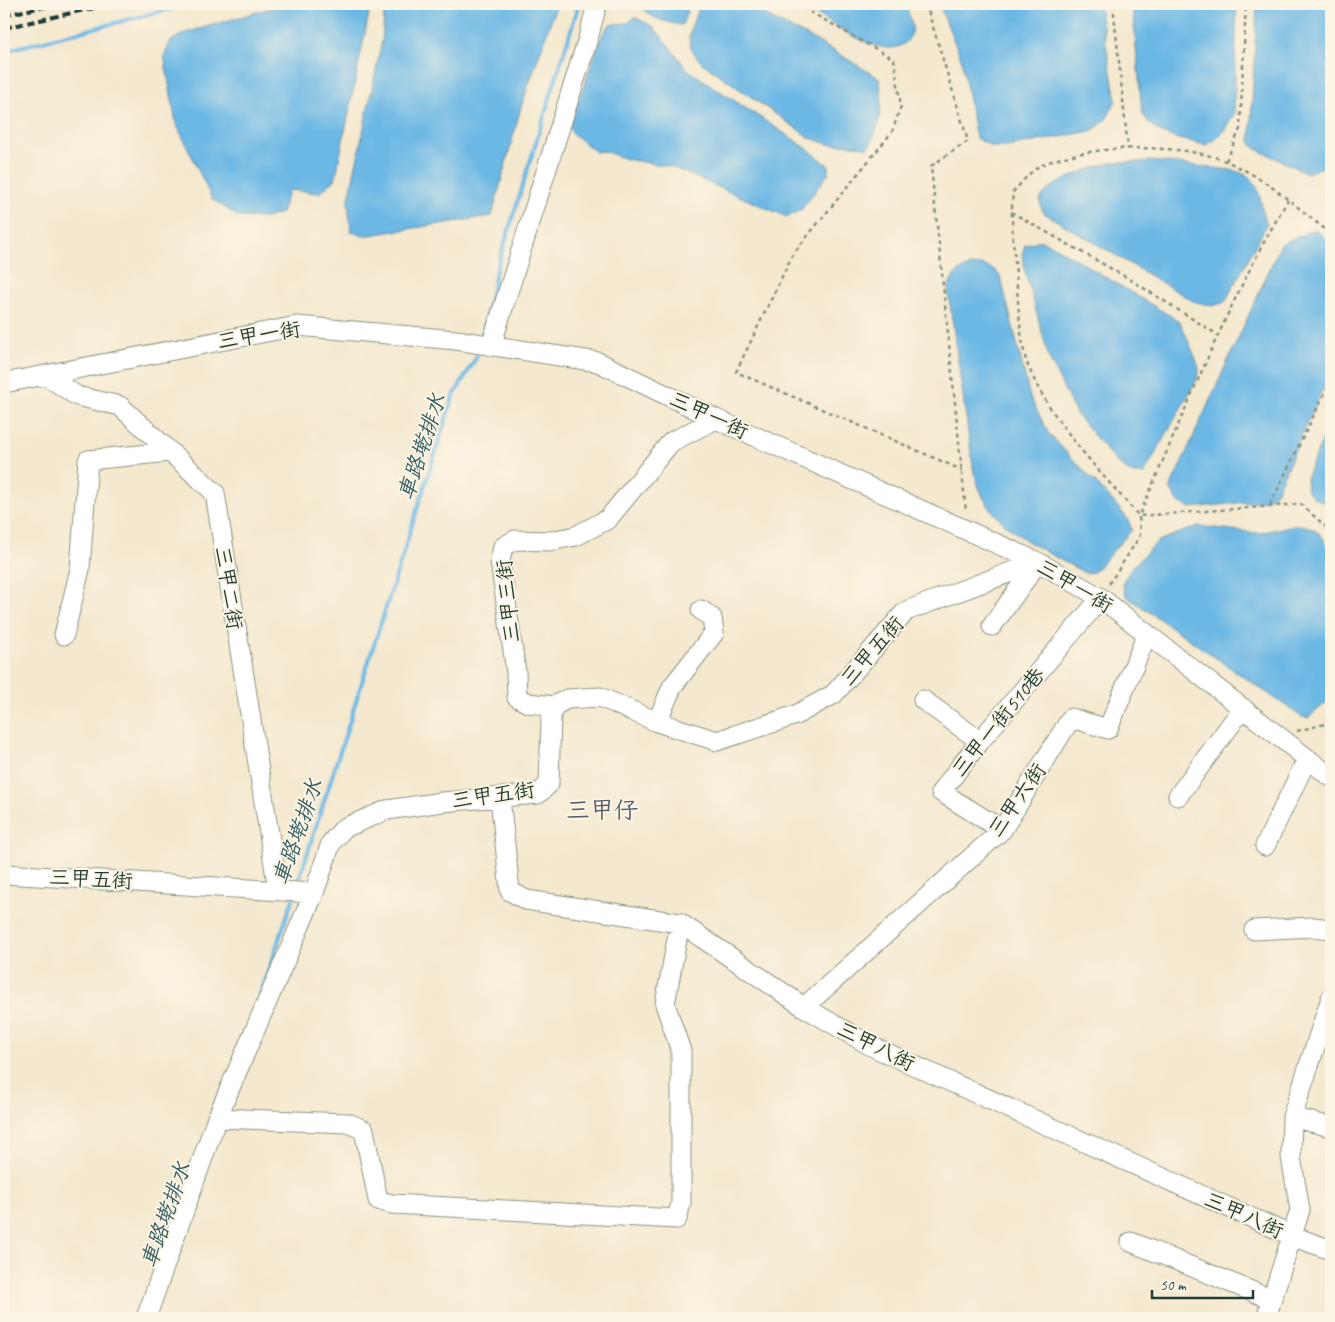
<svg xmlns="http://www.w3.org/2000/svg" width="1335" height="1322" viewBox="0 0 1335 1322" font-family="Caveat,'LXGW WenKai TC',sans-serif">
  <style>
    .water { fill: #6cb8e5; stroke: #467a8c }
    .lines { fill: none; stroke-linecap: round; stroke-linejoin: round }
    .stream { stroke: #6cb8e5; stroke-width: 4 }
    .minor-casing { stroke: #8a9281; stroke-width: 21 }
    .path { stroke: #8a9281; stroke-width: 2.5; stroke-dasharray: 4 4; stroke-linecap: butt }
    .minor { stroke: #fff; stroke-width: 19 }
    .rail { stroke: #1f3d34; stroke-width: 4; stroke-dasharray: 8 4; stroke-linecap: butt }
    .labels { text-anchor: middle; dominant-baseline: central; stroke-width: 4; stroke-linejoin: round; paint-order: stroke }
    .street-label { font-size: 21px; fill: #1f3d34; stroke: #fcf5e5 }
    .water-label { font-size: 22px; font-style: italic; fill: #325c60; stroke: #fcf5e5 }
    .quarter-label { font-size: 24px; fill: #555e68; stroke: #fcf5e5 }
  </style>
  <rect width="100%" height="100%" fill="#fcf5e5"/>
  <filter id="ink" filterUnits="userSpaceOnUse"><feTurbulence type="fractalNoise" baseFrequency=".02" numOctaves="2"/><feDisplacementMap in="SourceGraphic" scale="10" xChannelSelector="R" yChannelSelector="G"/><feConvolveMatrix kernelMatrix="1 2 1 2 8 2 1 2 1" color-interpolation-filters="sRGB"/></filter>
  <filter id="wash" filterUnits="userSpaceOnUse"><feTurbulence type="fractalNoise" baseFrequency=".0096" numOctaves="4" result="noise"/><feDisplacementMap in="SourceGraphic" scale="20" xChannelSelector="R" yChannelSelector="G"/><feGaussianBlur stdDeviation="1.12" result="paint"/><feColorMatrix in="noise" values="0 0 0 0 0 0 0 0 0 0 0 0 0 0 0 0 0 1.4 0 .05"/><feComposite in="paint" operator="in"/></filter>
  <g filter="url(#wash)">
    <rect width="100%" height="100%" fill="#f4e8ce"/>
    <path class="water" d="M300,4H371L335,180L319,193L289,190L281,213L266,218L239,217L212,199L176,123L164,56L171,41L185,33L274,7Z
      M385,4H557L521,107L492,216L363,236L351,231L348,203L382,41Z
      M641,4H690L682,25C668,23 646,18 641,4Z
      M700,4H757L768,17L817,41L879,78C884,104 881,125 868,148L856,145L828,144L810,138L702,63C680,40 691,31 700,4Z
      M802,4H905C907,11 913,22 912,30C911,36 909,39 905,43C881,63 825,18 802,4Z
      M939,4H1099L1116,100L1107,118L1100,125L1091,131L1007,147H992L976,138L961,58Z
      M1132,4H1237L1234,114L1222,134L1207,145C1183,140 1152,137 1142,112Z
      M1257,4H1331V162L1326,166L1307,173L1256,149L1250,142Z
      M634,17L653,26L688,70L808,149L829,166L828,174L801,210L787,217L672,167L626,159L604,151L596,152L573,134L569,127L602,35L610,24L628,23Z
      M1151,161L1231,170C1266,177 1256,199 1267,224L1225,302L1213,306L1193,301L1044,213C1041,208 1039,203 1041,198C1048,183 1095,166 1111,163C1124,161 1137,163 1151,161Z
      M1315,229L1331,243V371L1276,492L1266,500L1190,508L1177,501L1170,488L1281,244Z
      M1037,241H1043L1057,248L1179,321C1182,325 1199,365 1199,369C1199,373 1197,377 1196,381L1144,474H1134L1119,465L1076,414L1049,358L1025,271L1022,255L1025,245Z
      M983,265L995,270L1001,278L1030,397L1049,434L1112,500L1127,518L1132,530L1094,572L1085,573C1053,555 1006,535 986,502C980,493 978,483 974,473L948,291C952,271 964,266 983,265Z
      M1331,420V505L1314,498L1307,491L1306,478Z
      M1295,525C1318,526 1318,532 1331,550V699L1308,718L1302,717L1126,596L1122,583L1133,566L1158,541L1198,526L1258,533Z"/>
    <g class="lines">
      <path class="stream" d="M4,51L190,4
        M482,337L496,271L579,4
        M297,886L453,397L477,356
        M260,995L293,898"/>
    </g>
  </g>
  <g filter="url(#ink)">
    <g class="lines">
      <defs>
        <path id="minor" d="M491,346L589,35L597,4
          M45,375L77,396L120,406L215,493L278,890
          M4,383L297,326L456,340L598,362L716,419L1038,562L1101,598L1331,777
          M992,626L1038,562
          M64,635L80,569L88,460L170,452
          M923,700L980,741
          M554,706L528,703L517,697L516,672L500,561L503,547L515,540L550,541L576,536L608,519L671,442L716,419
          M657,722L672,687L714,633L712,618L701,610
          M1178,796L1243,708
          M500,798L510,891L526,900L680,923L804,1007L871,1046L1292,1236L1331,1250
          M1002,830L941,792L980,741L1101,598
          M1265,846L1307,759
          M4,874L314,893L331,843L344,828L387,810L442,802L538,794L549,784L551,716L554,706L567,699L600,697L657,722L717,741L796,715L834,694L906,611L1038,562
          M1254,930L1313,927L1331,929
          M804,1007L1002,830L1071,718L1108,729L1147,634
          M1292,1117L1331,1127
          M217,1118L348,1123L364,1130L378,1200L391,1204L677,1219L681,1203V1051L665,1004L680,923
          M1131,1242L1271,1299
          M146,1318L217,1118L314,893
          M1266,1318L1300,1210L1291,1157L1292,1117L1331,998"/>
      </defs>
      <use href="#minor" class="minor-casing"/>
      <path class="path" d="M796,4L894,59L901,106L892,132L793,254L736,372L962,470
        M926,4L968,141L931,166L966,512
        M1113,4L1128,149
        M1226,161L1240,129L1246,4
        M1011,212L1126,277L1218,335
        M1331,234C1298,208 1267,179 1228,162C1183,142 1084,144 1040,166C1030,171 1021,184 1013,192C1010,220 1014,247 1016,275C1018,298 1020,342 1027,363C1047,417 1101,473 1139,516L1301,504L1326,527L1331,534
        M1270,505L1331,380
        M1109,584L1140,536L1139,516C1185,411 1229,299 1288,200
        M1297,731L1325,724L1331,709"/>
      <use href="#minor" class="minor"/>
      <path class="rail" d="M4,15L58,4
        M4,28L112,4"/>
    </g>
  </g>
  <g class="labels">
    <g class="street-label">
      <text transform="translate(259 335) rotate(-9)">三甲一街</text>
      <text transform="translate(709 415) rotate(25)">三甲一街</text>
      <text transform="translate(1075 586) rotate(31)">三甲一街</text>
      <text transform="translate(229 588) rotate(81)">三甲二街</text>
      <text transform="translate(508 601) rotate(-96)">三甲三街</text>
      <text transform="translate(872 651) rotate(-49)">三甲五街</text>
      <text transform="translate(998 722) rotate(-51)">三甲一街510巷</text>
      <text transform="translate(493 795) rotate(-8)">三甲五街</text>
      <text transform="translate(1017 800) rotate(-55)">三甲六街</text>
      <text transform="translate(91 879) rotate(3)">三甲五街</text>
      <text transform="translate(876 1046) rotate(27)">三甲八街</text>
      <text transform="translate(1244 1215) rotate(24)">三甲八街</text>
    </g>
    <g class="water-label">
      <text transform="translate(422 447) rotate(-72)">車路墘排水</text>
      <text transform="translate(298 832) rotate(-71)">車路墘排水</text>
      <text transform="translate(166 1215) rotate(-71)">車路墘排水</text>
    </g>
    <g class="quarter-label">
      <text x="602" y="810">三甲仔</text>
    </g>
  </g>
  <rect width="1335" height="1322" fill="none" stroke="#fcf5e5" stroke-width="20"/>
  <path d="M1152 1290v8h101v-8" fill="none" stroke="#1f3d34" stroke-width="2.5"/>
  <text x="1160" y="1290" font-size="15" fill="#1f3d34" stroke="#fcf5e5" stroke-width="4" paint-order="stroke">50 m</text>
</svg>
